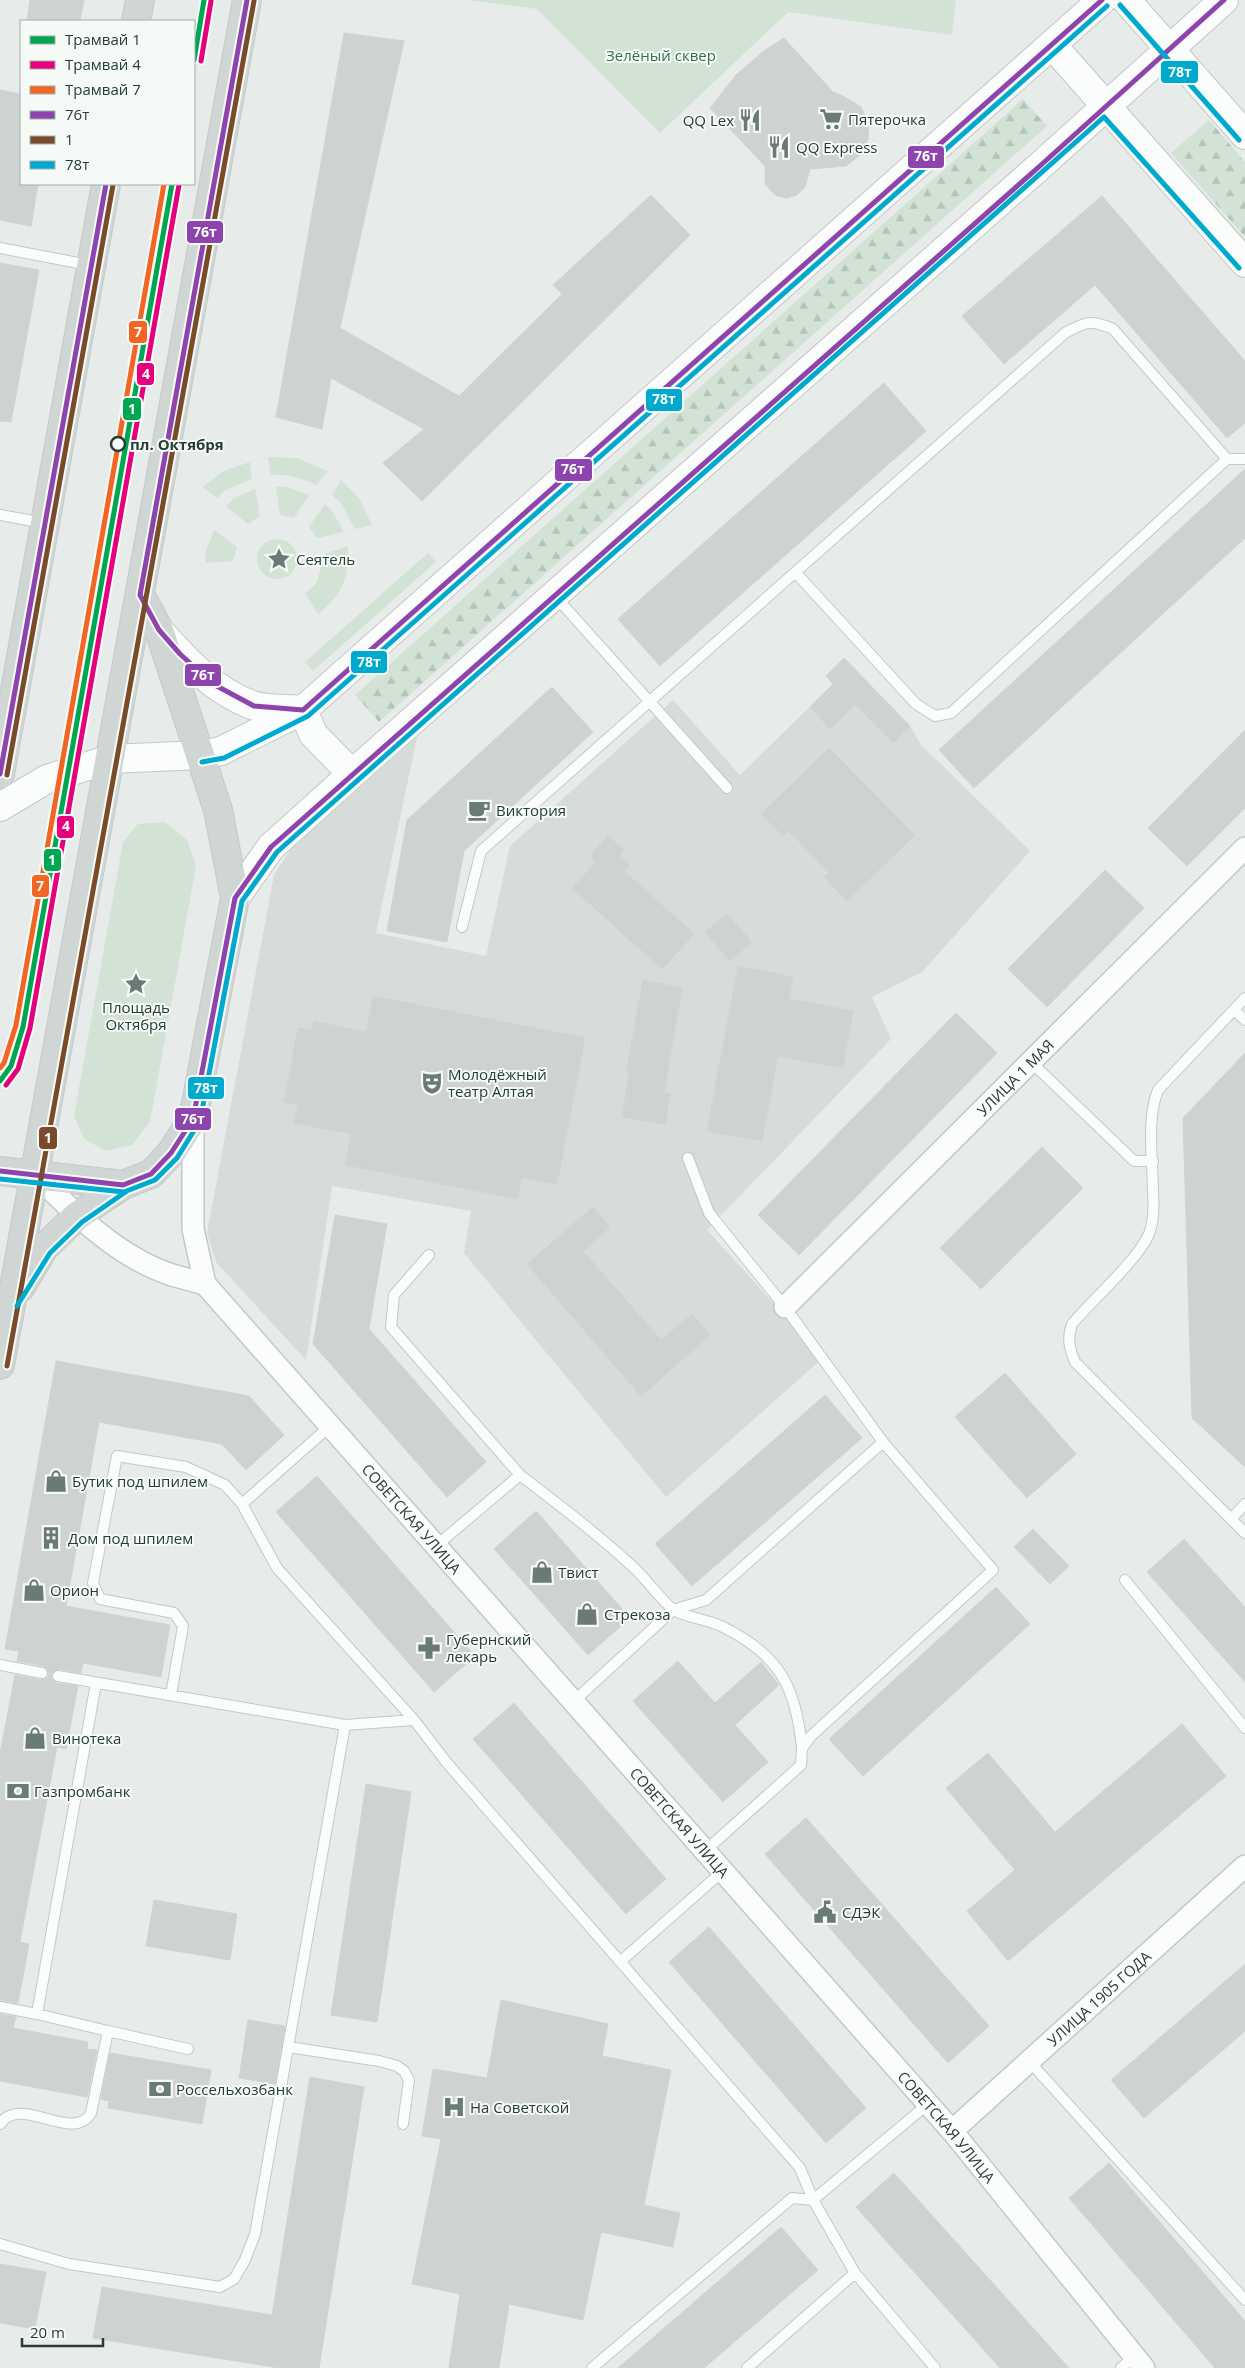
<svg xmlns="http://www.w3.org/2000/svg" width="1245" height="2368" viewBox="0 0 1245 2368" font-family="'Open Sans',sans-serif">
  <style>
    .built { fill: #d5dcd9 }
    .green { fill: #d2e3d6 }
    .forest { fill: url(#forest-firs) }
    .building { fill: #ced2d0; stroke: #d0d4d2 }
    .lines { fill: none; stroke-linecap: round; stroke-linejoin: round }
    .lane-casing { stroke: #c4c8c6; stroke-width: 12 }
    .street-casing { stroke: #c4c8c6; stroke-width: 24 }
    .secondary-casing { stroke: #c3c9c6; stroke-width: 30 }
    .primary-casing { stroke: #c3cac7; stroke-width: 30 }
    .lane { stroke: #fbfcfc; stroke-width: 10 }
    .street { stroke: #fbfcfc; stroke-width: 21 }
    .secondary { stroke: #fbfcfc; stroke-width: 28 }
    .primary { stroke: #cfd6d4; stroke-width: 28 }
    .bus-1-casing { stroke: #f5faf7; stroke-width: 9 }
    .bus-2-casing { stroke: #f5faf7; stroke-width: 9 }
    .bus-3-casing { stroke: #f5faf7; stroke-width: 9 }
    .bus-1 { stroke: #8e44ad; stroke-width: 5 }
    .bus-2 { stroke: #7a4b2a; stroke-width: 5 }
    .bus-3 { stroke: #00a9ce; stroke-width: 5 }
    .tram-1-casing { stroke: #f5faf7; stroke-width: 9 }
    .tram-2-casing { stroke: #f5faf7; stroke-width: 9 }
    .tram-3-casing { stroke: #f5faf7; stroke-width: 9 }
    .tram-1 { stroke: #00a651; stroke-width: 5 }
    .tram-2 { stroke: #e5007d; stroke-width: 5 }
    .tram-3 { stroke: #f26522; stroke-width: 5 }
    .stop-dot { fill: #f5faf7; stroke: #263d36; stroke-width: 2.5 }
    .labels { text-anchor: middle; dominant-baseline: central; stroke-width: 4; stroke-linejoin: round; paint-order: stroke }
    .park-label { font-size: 15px; fill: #337048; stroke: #f5faf7 }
    .poi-label { font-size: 15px; fill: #263d36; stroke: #f5faf7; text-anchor: start }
    .stop-label { font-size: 15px; font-weight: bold; fill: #263d36; stroke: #f5faf7; text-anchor: start }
    .street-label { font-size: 15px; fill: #263d36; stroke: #f5faf7 }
    .line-badge { stroke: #f5faf7; stroke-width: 2 }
    .badge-label { font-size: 14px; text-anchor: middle; font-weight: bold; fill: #fff }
  </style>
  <defs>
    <pattern id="forest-firs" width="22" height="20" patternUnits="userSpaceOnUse" patternTransform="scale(1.25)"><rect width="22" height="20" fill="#d2e3d6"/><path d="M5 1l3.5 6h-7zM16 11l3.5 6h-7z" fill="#b4c4b8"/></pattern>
  </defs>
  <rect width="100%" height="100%" fill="#e7ebe9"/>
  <path class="built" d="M844,658L910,726L921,745L1030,851L922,972L872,997L891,1039L707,1230L823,1358L666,1497L464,1253L471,1211L332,1186L306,1360L216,1262L207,1233L274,875L293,846L417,737L376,933L486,956L510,846L673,700L740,775L833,684L826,676Z"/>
  <path class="green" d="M467,0H956L952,35L788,12L660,133L537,9Z
    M268,457L297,458L328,471L316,485C301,478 288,474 271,475Z
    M250,462L252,479L226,490L217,498L203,487L223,471Z
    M341,480L359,498L372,525L355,529L341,503L332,495Z
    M276,487H288L309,495L294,518L280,515Z
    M255,489L260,516L248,524L226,506L234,498Z
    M325,504L333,512L344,532L317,538L309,527Z
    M214,530L237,547L233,561L205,563L206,551Z
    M257 559a20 20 0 1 1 40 0a20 20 0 1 1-40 0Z
    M348,546C348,579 344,593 318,614L305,594L316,584L325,554Z
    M428,553L436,562L313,671L305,662Z
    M165,822L187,840L196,866L150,1122L132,1145L106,1151L84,1139L74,1116L123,842L138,824Z"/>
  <path class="forest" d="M1023,99L1047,126L379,722L355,695Z
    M1209,120L1245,162V237L1171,153Z"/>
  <path class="building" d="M30,0H84L80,21H27Z
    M344,33L404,41L340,328L459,396L562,294L553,285L651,195L690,235L422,501L383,463L424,429L331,378L322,429L276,417Z
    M784,38L833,92L843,96L861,107L869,124L868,140L859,156L846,166L810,169L805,187L797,195L787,198L777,196L771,191L765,183V166L710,108L736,75L765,50Z
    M0,90L21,94V184H38L31,226L0,220Z
    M1102,196L1245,361V423L1227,438L1095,285L1004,364L962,316Z
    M0,263L39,270L11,422L0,421Z
    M884,383L926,431L660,666L618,619Z
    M1245,469V538L974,788L939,750Z
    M844,658L910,726L893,743L855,704L830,729L810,707L833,684L826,676Z
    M552,687L593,732L464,851L447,942L387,931L407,820Z
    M1245,730V808L1187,866L1148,828Z
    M829,748L915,835L847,901L824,877L829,872L789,831L783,836L761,814Z
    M608,836L624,850L619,856L629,865L624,871L694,934L662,969L572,888L596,862L590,856Z
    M1105,870L1144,908L1047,1007L1008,969Z
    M727,914L752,942L730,961L705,932Z
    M738,966L793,977L789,999L853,1011L843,1068L778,1056L762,1141L707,1131Z
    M643,980L682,988L664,1093L670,1094L665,1124L622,1117L629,1074L626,1073Z
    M373,996L585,1038L557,1184L522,1177L517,1199L345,1165L351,1134L294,1123L298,1105L284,1102L298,1028L312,1030L314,1021L366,1032Z
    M956,1013L997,1053L799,1255L758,1215Z
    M1245,1053V1467L1192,1418L1183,1118Z
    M1042,1147L1083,1188L981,1289L940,1248Z
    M593,1207L610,1227L583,1251L661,1340L692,1314L710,1335L641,1396L527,1264Z
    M335,1215L387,1224L369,1329L486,1462L447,1497L313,1344Z
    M56,1361L249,1396L284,1435L246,1470L222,1444L99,1422L66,1606L170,1625L161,1677L83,1663L81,1673L59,1669L51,1674L52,1679L56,1683L78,1686L66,1749L57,1747L20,1942L29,1944L18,2003L0,2000V1753L15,1675L41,1680L47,1678L49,1674L44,1666L17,1661L19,1651L5,1649Z
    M1005,1373L1076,1454L1027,1498L955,1417Z
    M825,1395L862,1438L692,1586L655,1544Z
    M317,1476L475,1656L434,1692L276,1512Z
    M536,1511L630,1618L588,1655L494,1549Z
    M1033,1529L1069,1566L1050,1584L1014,1547Z
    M1184,1539L1245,1607V1682L1147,1572Z
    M996,1587L1030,1624L863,1776L829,1739Z
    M678,1661L715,1703L761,1662L779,1685L735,1725L768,1762L723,1802L633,1701Z
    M514,1703L666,1879L626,1914L473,1739Z
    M1182,1724L1226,1776L1008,1961L967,1911L1015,1870L946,1788L988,1753L1055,1832Z
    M366,1784L411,1792L377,2022L331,2015Z
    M806,1818L989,2026L948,2063L765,1854Z
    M154,1900L237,1914L230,1960L146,1946Z
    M709,1927L866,2108L826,2143L669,1962Z
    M1245,1964V2031L1144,2118L1111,2080Z
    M501,2000L608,2024L602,2056L671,2070L644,2205L680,2213L673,2247L601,2232L583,2320L509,2304L499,2368H449L460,2294L412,2284L441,2139L422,2136L433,2069L487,2078Z
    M0,2014L16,2017L13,2028L88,2042L87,2049L97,2050L87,2097L0,2081Z
    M248,2020L285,2026L275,2084L239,2078Z
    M110,2053L211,2070L202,2124L108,2108L109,2101L101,2099Z
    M310,2077L364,2087L319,2368H279L93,2338L102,2287L272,2315Z
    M1109,2163L1245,2321V2368H1215L1069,2198Z
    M894,2173L1069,2368H1000L856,2207Z
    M781,2227L818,2270L704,2368H618Z
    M0,2264L46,2272L35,2329L0,2323Z"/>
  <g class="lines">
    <defs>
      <path id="lane" d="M0,248L89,265
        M0,515L44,523
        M796,573L916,704L935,716L951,713L1227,459H1245
        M555,596L727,788
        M462,927L481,851L1065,333C1085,322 1091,319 1113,329L1227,459
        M1245,998L1158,1090C1146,1120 1153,1160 1153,1192C1154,1206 1154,1221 1149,1234C1137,1261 1093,1299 1072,1324C1067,1339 1069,1347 1075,1362L1245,1533
        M1234,1010L1245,1020
        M1031,1062L1132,1159L1135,1161H1153
        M688,1158L709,1213L785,1307L883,1442L993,1570L811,1736L802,1748L801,1765L705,1851
        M429,1255L394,1295L391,1327L520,1475L436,1546
        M520,1475C558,1504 596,1533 632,1566C644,1576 663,1603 674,1610C687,1618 706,1619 721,1626C779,1654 796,1686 802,1748
        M242,1504L330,1426
        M1231,1519L1245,1504
        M1125,1580L1245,1728
        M0,1665L42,1673
        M58,1676L345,1725
        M171,1695L183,1626L174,1613L100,1599L93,1583L117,1456L186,1467L225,1485L242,1504L277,1568L414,1720L447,1763L800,2168L813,2200L855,2273L935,2368
        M573,1702L673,1610L706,1600L883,1442
        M621,1961L723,1871
        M0,2007L37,2014
        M108,2031L188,2049
        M289,2047L379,2061L397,2066L404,2071L409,2080L403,2124
        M1029,2061L1245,2300
        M0,2124C18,2097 61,2133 83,2121C86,2120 89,2116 91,2113L108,2031L37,2014L96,1683
        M0,2244L69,2264L220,2287L234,2279L245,2260L255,2234L345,1725L414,1720
        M592,2368L792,2198L813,2200L928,2104
        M747,2368L855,2273
        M1121,2368L1134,2356"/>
      <g id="street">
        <path id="s1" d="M193,1119V1229L205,1284L952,2131L1144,2368"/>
        <path d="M35,1174C74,1213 117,1257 172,1275C183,1278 194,1281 205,1284"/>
        <path id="s2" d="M785,1307L1245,848"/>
        <path id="s3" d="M952,2131L1245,1866"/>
      </g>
      <path id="secondary" d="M1126,0L1245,135
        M1052,45L1245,263
        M159,630C185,660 214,691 252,705C267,710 288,708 303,710
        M303,710L313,734L352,774
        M0,807L47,779L110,759L201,755L221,751L303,710L1102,0
        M235,898L271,847L352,774L1041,165L1224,0"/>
      <path id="primary" d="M136,21L140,0
        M0,774L106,184
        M0,1171L123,1185L151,1174L171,1153L193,1119L235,898L218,810L159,630L140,595
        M20,1288L44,1248L77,1216L123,1185
        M0,1365L247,0"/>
    </defs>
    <use href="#lane" class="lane-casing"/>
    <use href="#street" class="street-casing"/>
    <use href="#secondary" class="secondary-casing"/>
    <use href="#primary" class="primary-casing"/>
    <use href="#lane" class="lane"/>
    <use href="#street" class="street"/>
    <use href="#secondary" class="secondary"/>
    <use href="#primary" class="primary"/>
    <defs>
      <path id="bus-1" d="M247,0L140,595L159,630L180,654L213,684L254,706L303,710L1102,0
        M0,774L106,184
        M0,1171L123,1185L151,1174L171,1153L193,1119L235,898L271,847L1041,165L1224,0"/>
      <path id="bus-2" d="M7,775L113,185
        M7,1366L254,1"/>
      <path id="bus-3" d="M1120,5L1239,140
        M202,762L224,758L308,716L1107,6
        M0,1179L124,1192L155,1180L177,1158L200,1121L242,901L277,852L1104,117L1239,268
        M17,1306L50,1253L82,1222L127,1191"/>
    </defs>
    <use href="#bus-1" class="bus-1-casing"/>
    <use href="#bus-2" class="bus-2-casing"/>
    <use href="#bus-3" class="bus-3-casing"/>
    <use href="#bus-1" class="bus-1"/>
    <use href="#bus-2" class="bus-2"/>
    <use href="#bus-3" class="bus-3"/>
    <defs>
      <path id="tram-1" d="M194,60L204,0
        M0,1081L11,1066L23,1027L172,184"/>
      <path id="tram-2" d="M201,61L211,1
        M6,1085L18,1069L30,1028L179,185"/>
      <path id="tram-3" d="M0,1068L4,1063L16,1025L164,184"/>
    </defs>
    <use href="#tram-1" class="tram-1-casing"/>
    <use href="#tram-2" class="tram-2-casing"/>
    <use href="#tram-3" class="tram-3-casing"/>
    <use href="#tram-1" class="tram-1"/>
    <use href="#tram-2" class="tram-2"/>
    <use href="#tram-3" class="tram-3"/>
  </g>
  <defs>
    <symbol id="supermarket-bare" viewBox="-9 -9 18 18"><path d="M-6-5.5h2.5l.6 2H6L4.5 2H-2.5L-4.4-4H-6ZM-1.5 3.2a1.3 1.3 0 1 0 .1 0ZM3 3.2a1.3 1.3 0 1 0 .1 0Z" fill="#6a7a75" stroke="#f5faf7" stroke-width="2.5" paint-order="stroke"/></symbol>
    <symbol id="restaurant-bare" viewBox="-9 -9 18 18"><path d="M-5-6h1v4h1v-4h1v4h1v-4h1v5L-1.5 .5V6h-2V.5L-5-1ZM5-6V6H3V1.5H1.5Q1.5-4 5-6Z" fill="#6a7a75" stroke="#f5faf7" stroke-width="2.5" paint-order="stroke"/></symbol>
    <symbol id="sight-bare" viewBox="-9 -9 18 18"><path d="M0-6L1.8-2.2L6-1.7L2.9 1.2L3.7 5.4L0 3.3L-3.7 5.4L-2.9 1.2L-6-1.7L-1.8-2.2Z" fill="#6a7a75" stroke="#f5faf7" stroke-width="2.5" paint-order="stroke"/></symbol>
    <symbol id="cafe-bare" viewBox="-9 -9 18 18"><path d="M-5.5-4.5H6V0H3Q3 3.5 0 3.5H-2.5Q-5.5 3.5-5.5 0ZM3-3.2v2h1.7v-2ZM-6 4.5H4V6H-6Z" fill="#6a7a75" stroke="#f5faf7" stroke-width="2.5" paint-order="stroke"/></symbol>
    <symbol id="theatre-bare" viewBox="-9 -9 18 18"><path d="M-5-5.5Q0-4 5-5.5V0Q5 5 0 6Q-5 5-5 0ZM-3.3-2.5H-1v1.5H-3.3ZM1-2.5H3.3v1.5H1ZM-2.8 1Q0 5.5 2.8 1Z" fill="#6a7a75" stroke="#f5faf7" stroke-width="2.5" paint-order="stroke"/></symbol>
    <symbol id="shop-bare" viewBox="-9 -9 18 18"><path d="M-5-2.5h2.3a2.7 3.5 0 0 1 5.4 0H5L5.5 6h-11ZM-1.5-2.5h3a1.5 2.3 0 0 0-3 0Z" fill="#6a7a75" stroke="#f5faf7" stroke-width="2.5" paint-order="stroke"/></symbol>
    <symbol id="building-bare" viewBox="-9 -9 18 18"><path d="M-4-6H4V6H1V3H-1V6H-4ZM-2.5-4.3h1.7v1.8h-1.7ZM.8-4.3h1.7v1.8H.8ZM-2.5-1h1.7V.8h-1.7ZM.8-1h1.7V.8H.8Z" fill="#6a7a75" stroke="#f5faf7" stroke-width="2.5" paint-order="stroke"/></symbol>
    <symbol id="pharmacy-bare" viewBox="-9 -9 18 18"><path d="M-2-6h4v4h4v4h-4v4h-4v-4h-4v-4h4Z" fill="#6a7a75" stroke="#f5faf7" stroke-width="2.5" paint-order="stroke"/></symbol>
    <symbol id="bank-bare" viewBox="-9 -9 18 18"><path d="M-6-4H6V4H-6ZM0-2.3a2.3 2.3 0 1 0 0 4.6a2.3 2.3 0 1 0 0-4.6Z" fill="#6a7a75" stroke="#f5faf7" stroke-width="2.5" paint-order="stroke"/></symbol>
    <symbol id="civic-bare" viewBox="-9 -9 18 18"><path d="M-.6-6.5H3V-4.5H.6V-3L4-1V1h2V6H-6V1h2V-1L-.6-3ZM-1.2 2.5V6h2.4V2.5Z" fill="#6a7a75" stroke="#f5faf7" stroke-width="2.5" paint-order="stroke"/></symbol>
    <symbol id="hospital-bare" viewBox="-9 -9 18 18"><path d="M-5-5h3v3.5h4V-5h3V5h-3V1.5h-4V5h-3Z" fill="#6a7a75" stroke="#f5faf7" stroke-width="2.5" paint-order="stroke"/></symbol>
  </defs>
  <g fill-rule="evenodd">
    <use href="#supermarket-bare" x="815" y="103" width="32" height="32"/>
    <use href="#restaurant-bare" x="734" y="104" width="32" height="32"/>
    <use href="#restaurant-bare" x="763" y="131" width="32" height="32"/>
    <use href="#sight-bare" x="263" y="543" width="32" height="32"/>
    <use href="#cafe-bare" x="463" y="794" width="32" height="32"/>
    <use href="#sight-bare" x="120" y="968" width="32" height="32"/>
    <use href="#theatre-bare" x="416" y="1067" width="32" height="32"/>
    <use href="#shop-bare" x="40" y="1465" width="32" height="32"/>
    <use href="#building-bare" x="35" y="1522" width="32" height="32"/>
    <use href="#shop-bare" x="526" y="1556" width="32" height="32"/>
    <use href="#shop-bare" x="18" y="1574" width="32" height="32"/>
    <use href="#shop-bare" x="571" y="1598" width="32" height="32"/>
    <use href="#pharmacy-bare" x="413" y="1632" width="32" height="32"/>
    <use href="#shop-bare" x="19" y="1722" width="32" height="32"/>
    <use href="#bank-bare" x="2" y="1775" width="32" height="32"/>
    <use href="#civic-bare" x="809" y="1896" width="32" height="32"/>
    <use href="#bank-bare" x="144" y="2073" width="32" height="32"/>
    <use href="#hospital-bare" x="438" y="2091" width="32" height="32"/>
  </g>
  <circle class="stop-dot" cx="118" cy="444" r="7"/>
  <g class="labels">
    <g class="park-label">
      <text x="661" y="55">Зелёный сквер</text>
    </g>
    <g class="poi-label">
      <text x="848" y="119">Пятерочка</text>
      <text x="734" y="120" text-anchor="end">QQ Lex</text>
      <text x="796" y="147">QQ Express</text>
      <text x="296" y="559">Сеятель</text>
      <text x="496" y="810">Виктория</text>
      <text x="136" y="1007" text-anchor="middle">Площадь<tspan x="136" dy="17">Октября</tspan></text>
      <text x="448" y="1074">Молодёжный<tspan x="448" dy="17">театр Алтая</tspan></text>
      <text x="72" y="1481">Бутик под шпилем</text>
      <text x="68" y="1538">Дом под шпилем</text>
      <text x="558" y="1572">Твист</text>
      <text x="50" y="1590">Орион</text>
      <text x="604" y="1614">Стрекоза</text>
      <text x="446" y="1639">Губернский<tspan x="446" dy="17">лекарь</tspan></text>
      <text x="52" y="1738">Винотека</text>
      <text x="34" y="1791">Газпромбанк</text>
      <text x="842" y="1912">СДЭК</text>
      <text x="176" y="2089">Россельхозбанк</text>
      <text x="470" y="2107">На Советской</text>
    </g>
    <g class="stop-label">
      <text x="130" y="444">пл. Октября</text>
    </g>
    <g class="street-label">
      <text stroke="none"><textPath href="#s2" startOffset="325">УЛИЦА 1 МАЯ</textPath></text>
      <text stroke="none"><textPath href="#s1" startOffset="479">СОВЕТСКАЯ УЛИЦА</textPath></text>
      <text stroke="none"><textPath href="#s1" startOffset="884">СОВЕТСКАЯ УЛИЦА</textPath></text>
      <text stroke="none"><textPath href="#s3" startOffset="198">УЛИЦА 1905 ГОДА</textPath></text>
      <text stroke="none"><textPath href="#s1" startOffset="1289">СОВЕТСКАЯ УЛИЦА</textPath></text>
    </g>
  </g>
  <g class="line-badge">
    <rect x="1160" y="60" width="39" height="24" rx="5" fill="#00a9ce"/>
    <rect x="907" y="145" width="38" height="24" rx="5" fill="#8e44ad"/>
    <rect x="186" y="220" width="38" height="24" rx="5" fill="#8e44ad"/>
    <rect x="128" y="320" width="20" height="24" rx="5" fill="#f26522"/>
    <rect x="136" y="362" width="19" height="24" rx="5" fill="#e5007d"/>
    <rect x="645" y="388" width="38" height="24" rx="5" fill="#00a9ce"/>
    <rect x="122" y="397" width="20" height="24" rx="5" fill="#00a651"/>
    <rect x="554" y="458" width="39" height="24" rx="5" fill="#8e44ad"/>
    <rect x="350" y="650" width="38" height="24" rx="5" fill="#00a9ce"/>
    <rect x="184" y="663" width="38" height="24" rx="5" fill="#8e44ad"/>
    <rect x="56" y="815" width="19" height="24" rx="5" fill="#e5007d"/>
    <rect x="43" y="848" width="19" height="24" rx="5" fill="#00a651"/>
    <rect x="31" y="874" width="19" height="24" rx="5" fill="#f26522"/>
    <rect x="187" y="1076" width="38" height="24" rx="5" fill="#00a9ce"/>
    <rect x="174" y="1107" width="38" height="24" rx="5" fill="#8e44ad"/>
    <rect x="38" y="1126" width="20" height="24" rx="5" fill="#7a4b2a"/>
  </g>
  <g class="badge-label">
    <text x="1180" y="77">78т</text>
    <text x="926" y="161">76т</text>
    <text x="205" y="237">76т</text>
    <text x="138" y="337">7</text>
    <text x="146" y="379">4</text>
    <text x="664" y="404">78т</text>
    <text x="132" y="414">1</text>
    <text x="573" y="474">76т</text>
    <text x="369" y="667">78т</text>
    <text x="203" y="680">76т</text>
    <text x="66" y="831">4</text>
    <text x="52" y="865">1</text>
    <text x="40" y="891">7</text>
    <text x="206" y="1093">78т</text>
    <text x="193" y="1124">76т</text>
    <text x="48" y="1143">1</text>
  </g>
  <rect x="20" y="20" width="175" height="165" fill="#f5faf7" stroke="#a2aeaa"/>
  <rect x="30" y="36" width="25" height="8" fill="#00a651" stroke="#a2aeaa"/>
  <text x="65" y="45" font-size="15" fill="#263d36">Трамвай 1</text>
  <rect x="30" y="61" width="25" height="8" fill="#e5007d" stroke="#a2aeaa"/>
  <text x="65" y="70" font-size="15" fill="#263d36">Трамвай 4</text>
  <rect x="30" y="86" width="25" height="8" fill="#f26522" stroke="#a2aeaa"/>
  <text x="65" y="95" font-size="15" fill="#263d36">Трамвай 7</text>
  <rect x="30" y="111" width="25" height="8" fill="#8e44ad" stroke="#a2aeaa"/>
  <text x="65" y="120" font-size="15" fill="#263d36">76т</text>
  <rect x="30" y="136" width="25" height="8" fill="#7a4b2a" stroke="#a2aeaa"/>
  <text x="65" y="145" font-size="15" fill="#263d36">1</text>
  <rect x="30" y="161" width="25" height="8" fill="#00a9ce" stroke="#a2aeaa"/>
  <text x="65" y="170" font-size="15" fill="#263d36">78т</text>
  <path d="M22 2338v8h81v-8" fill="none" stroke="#263d36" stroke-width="2.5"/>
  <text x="30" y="2338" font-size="15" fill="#263d36" stroke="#f5faf7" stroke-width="4" paint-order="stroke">20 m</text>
</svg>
